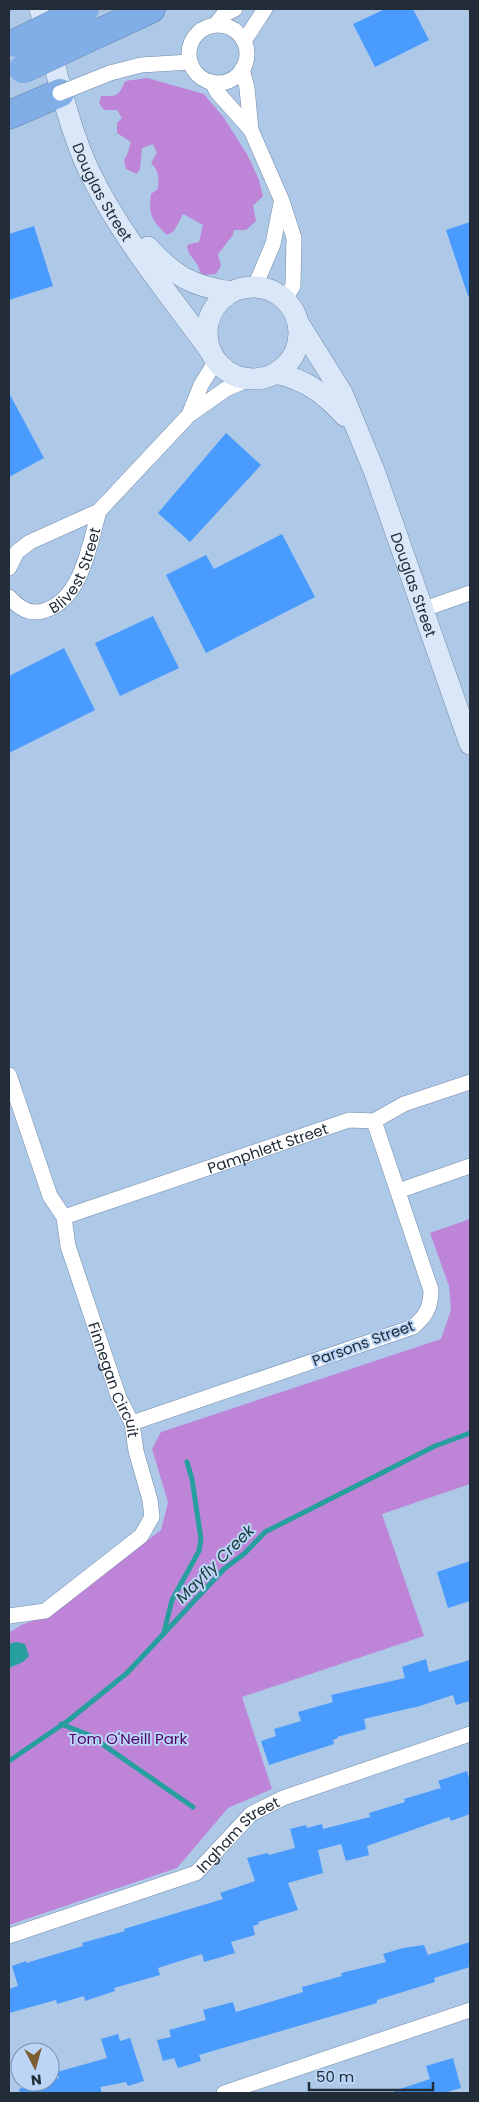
<svg xmlns="http://www.w3.org/2000/svg" width="479" height="2102" viewBox="0 0 479 2102" font-family="Poppins,sans-serif">
  <style>
    .green { fill: #be84d8 }
    .water { fill: #279f9e }
    .lines { fill: none; stroke-linecap: round; stroke-linejoin: round }
    .stream { stroke: #279f9e; stroke-width: 5 }
    .building { fill: #499bfe }
    .street-casing { stroke: #738baa; stroke-width: 16 }
    .secondary-casing { stroke: #738baa; stroke-width: 22 }
    .highway-casing { stroke: #6081aa; stroke-width: 29 }
    .street { stroke: #fff; stroke-width: 15 }
    .secondary { stroke: #d9e7f8; stroke-width: 21 }
    .highway { stroke: #81aee7; stroke-width: 28 }
    .street-bridge-casing { stroke: #738baa; stroke-width: 16; stroke-linecap: butt }
    .highway-bridge-casing { stroke: #6081aa; stroke-width: 29; stroke-linecap: butt }
    .street-bridge { stroke: #fff; stroke-width: 15 }
    .highway-bridge { stroke: #81aee7; stroke-width: 28 }
    .labels { text-anchor: middle; dominant-baseline: central; stroke-width: 4; stroke-linejoin: round; paint-order: stroke }
    .street-label { font-size: 15px; fill: #232d39; stroke: #bbd5f6 }
    .park-label { font-size: 15px; fill: #4f0168; stroke: #bbd5f6 }
    .water-label { font-size: 16px; font-style: italic; fill: #183939; stroke: #bbd5f6 }
  </style>
  <rect width="100%" height="100%" fill="#aec8e8"/>
  <path class="green" d="M147,78L204,94L224,118L248,156L259,180L263,196L253,206L256,221L246,230H234L233,235L218,254L221,266L216,274L204,275C198,271 200,269 197,264C192,256 189,257 187,245L199,242L203,225L183,214L174,231L167,235C152,221 148,215 151,194L158,189C159,178 159,171 151,163L157,153L153,144L142,148L140,169L137,174L126,169L124,160L127,155L131,142L117,133V123L122,118L117,110H104L99,103L101,96C118,96 118,97 125,81Z
    M470,1219V1484L382,1514L424,1636L242,1697L272,1789L228,1808L177,1868L9,1925V1633L21,1625L54,1613L161,1530L168,1502L152,1449L161,1432L441,1339L451,1310L449,1286L430,1233Z"/>
  <path class="water" d="M16,1642L25,1644L29,1656L23,1662L9,1668V1644Z"/>
  <g class="lines">
    <path class="stream" d="M164,1632L172,1600L199,1551L201,1539L192,1479L187,1462
      M61,1724L89,1735L193,1807
      M9,1761L69,1720L127,1673L224,1569L245,1553L265,1532L435,1446L470,1433"/>
  </g>
  <path class="building" d="M385,9H413L429,40L375,67L353,24Z
    M470,222V296H468L446,230Z
    M34,226L53,286L9,300V234Z
    M9,393L44,458L9,477Z
    M226,433L261,465L190,542L158,513Z
    M282,534L315,597L206,653L166,575L206,555L214,569Z
    M153,616L179,668L120,696L95,643Z
    M64,648L95,710L9,753V676Z
    M470,1561V1601L448,1608L437,1572Z
    M426,1659L429,1672L470,1660V1701L456,1705L453,1695L420,1706L364,1719L366,1729L337,1737L338,1738L333,1740L334,1744L269,1765L261,1741L276,1736L274,1729L301,1721L298,1712L333,1702L331,1695L405,1678L402,1667Z
    M467,1771L470,1782V1814L451,1821L449,1817L367,1846L369,1855L346,1861L341,1844L318,1850L323,1873L288,1883L298,1910L258,1922L259,1924L253,1926L255,1935L231,1942L235,1953L204,1962L202,1954L158,1968L160,1975L114,1988L115,1991L85,2001L84,1996L57,2004L56,2000L9,2013V1989L18,1986L12,1966L26,1961V1963L83,1946L82,1943L125,1931L124,1929L223,1899L220,1893L255,1881L247,1858L268,1853L269,1855L295,1848L290,1829L306,1825L307,1828L322,1824L323,1829L370,1817L369,1813L405,1802L404,1799L441,1788L438,1781Z
    M470,1942V1967L434,1978L435,1982L377,2000V2003L199,2055L201,2061L178,2068L174,2058L163,2061L157,2040L171,2037L169,2030L206,2020L203,2010L233,2002L236,2012L303,1992L302,1987L342,1976L341,1973L386,1962L383,1954L403,1948L424,1945L428,1955Z
    M118,2034L120,2041L130,2038L144,2081L128,2086L126,2082L100,2087L102,2093H20L19,2089L59,2078L57,2072L107,2058L101,2039Z
    M453,2058L461,2088L444,2093H395L394,2091L430,2079L426,2066Z"/>
  <g class="lines">
    <defs>
      <g id="street">
        <path d="M216,24L223,15L235,9"/>
        <circle cx="218" cy="54" r="29"/>
        <path d="M244,41L265,9"/>
        <path d="M242,69L247,88L251,130L282,201L294,238L293,286L285,299"/>
        <path d="M110,73L141,65L190,62"/>
        <path d="M212,82L217,92L251,130"/>
        <path d="M255,286L273,244L281,203"/>
        <path d="M189,415L201,385L216,361"/>
        <path d="M9,568L17,552L30,542L99,511L189,415L226,389L249,379"/>
        <path id="s1" d="M9,597C19,608 30,616 46,610C82,598 90,543 99,511"/>
        <path d="M424,609L470,593"/>
        <path id="s2" d="M9,1075L50,1196L64,1217L68,1246L119,1398L132,1423L136,1451L150,1500L152,1517L141,1536L45,1611L9,1616"/>
        <path d="M398,1191L470,1166"/>
        <path id="s3" d="M64,1217L349,1120L374,1121L404,1104L470,1082"/>
        <path d="M132,1423L413,1327C426,1316 431,1307 431,1290L374,1121"/>
        <path id="s4" d="M9,1936L196,1873L251,1814L283,1798L470,1734"/>
        <path d="M224,2093L470,2010"/>
      </g>
      <g id="secondary">
        <path id="s5" d="M40,9C54,60 67,125 90,173C122,238 169,294 211,352"/>
        <path d="M148,247C174,276 192,286 231,292"/>
        <circle cx="253" cy="333" r="46"/>
        <path id="s6" d="M299,324L342,393L375,473L470,744"/>
        <path d="M276,373C306,380 324,393 345,416"/>
      </g>
      <path id="highway" d="M99,33L151,9
        M9,115L60,93"/>
    </defs>
    <use href="#street" class="street-casing"/>
    <use href="#secondary" class="secondary-casing"/>
    <use href="#highway" class="highway-casing"/>
    <use href="#street" class="street"/>
    <use href="#secondary" class="secondary"/>
    <use href="#highway" class="highway"/>
    <defs>
      <path id="street-bridge" d="M60,93L110,73"/>
      <path id="highway-bridge" d="M16,43L85,9
        M23,69L99,33"/>
    </defs>
    <use href="#street-bridge" class="street-bridge-casing"/>
    <use href="#highway-bridge" class="highway-bridge-casing"/>
    <use href="#street-bridge" class="street-bridge"/>
    <use href="#highway-bridge" class="highway-bridge"/>
  </g>
  <g class="labels">
    <g class="street-label">
      <text stroke="none"><textPath href="#s5" startOffset="194">Douglas Street</textPath></text>
      <text stroke="none"><textPath href="#s1" startOffset="94">Blivest Street</textPath></text>
      <text stroke="none"><textPath href="#s6" startOffset="286">Douglas Street</textPath></text>
      <text stroke="none"><textPath href="#s3" startOffset="215">Pamphlett Street</textPath></text>
      <text transform="translate(363 1343) rotate(-20)">Parsons Street</text>
      <text stroke="none"><textPath href="#s2" startOffset="324">Finnegan Circuit</textPath></text>
      <text stroke="none"><textPath href="#s4" startOffset="255">Ingham Street</textPath></text>
    </g>
    <g class="park-label">
      <text x="128" y="1738">Tom O'Neill Park</text>
    </g>
    <g class="water-label">
      <text transform="translate(215 1564) rotate(-45)">Mayfly Creek</text>
    </g>
  </g>
  <rect width="479" height="2102" fill="none" stroke="#232d39" stroke-width="20"/>
  <g transform="translate(35 2067) rotate(174)"><circle r="24" fill="#bbd5f6" stroke="#7e92aa"/>
  <path d="M0-4L9 19L0 12L-9 19Z" fill="#7c5e32"/>
  <text y="-8" font-size="14" font-weight="bold" text-anchor="middle" fill="#232d39">N</text>
  </g>
  <path d="M309 2082v8h124v-8" fill="none" stroke="#232d39" stroke-width="2.5"/>
  <text x="316" y="2082" font-size="15" fill="#232d39" stroke="#bbd5f6" stroke-width="4" paint-order="stroke">50 m</text>
</svg>
